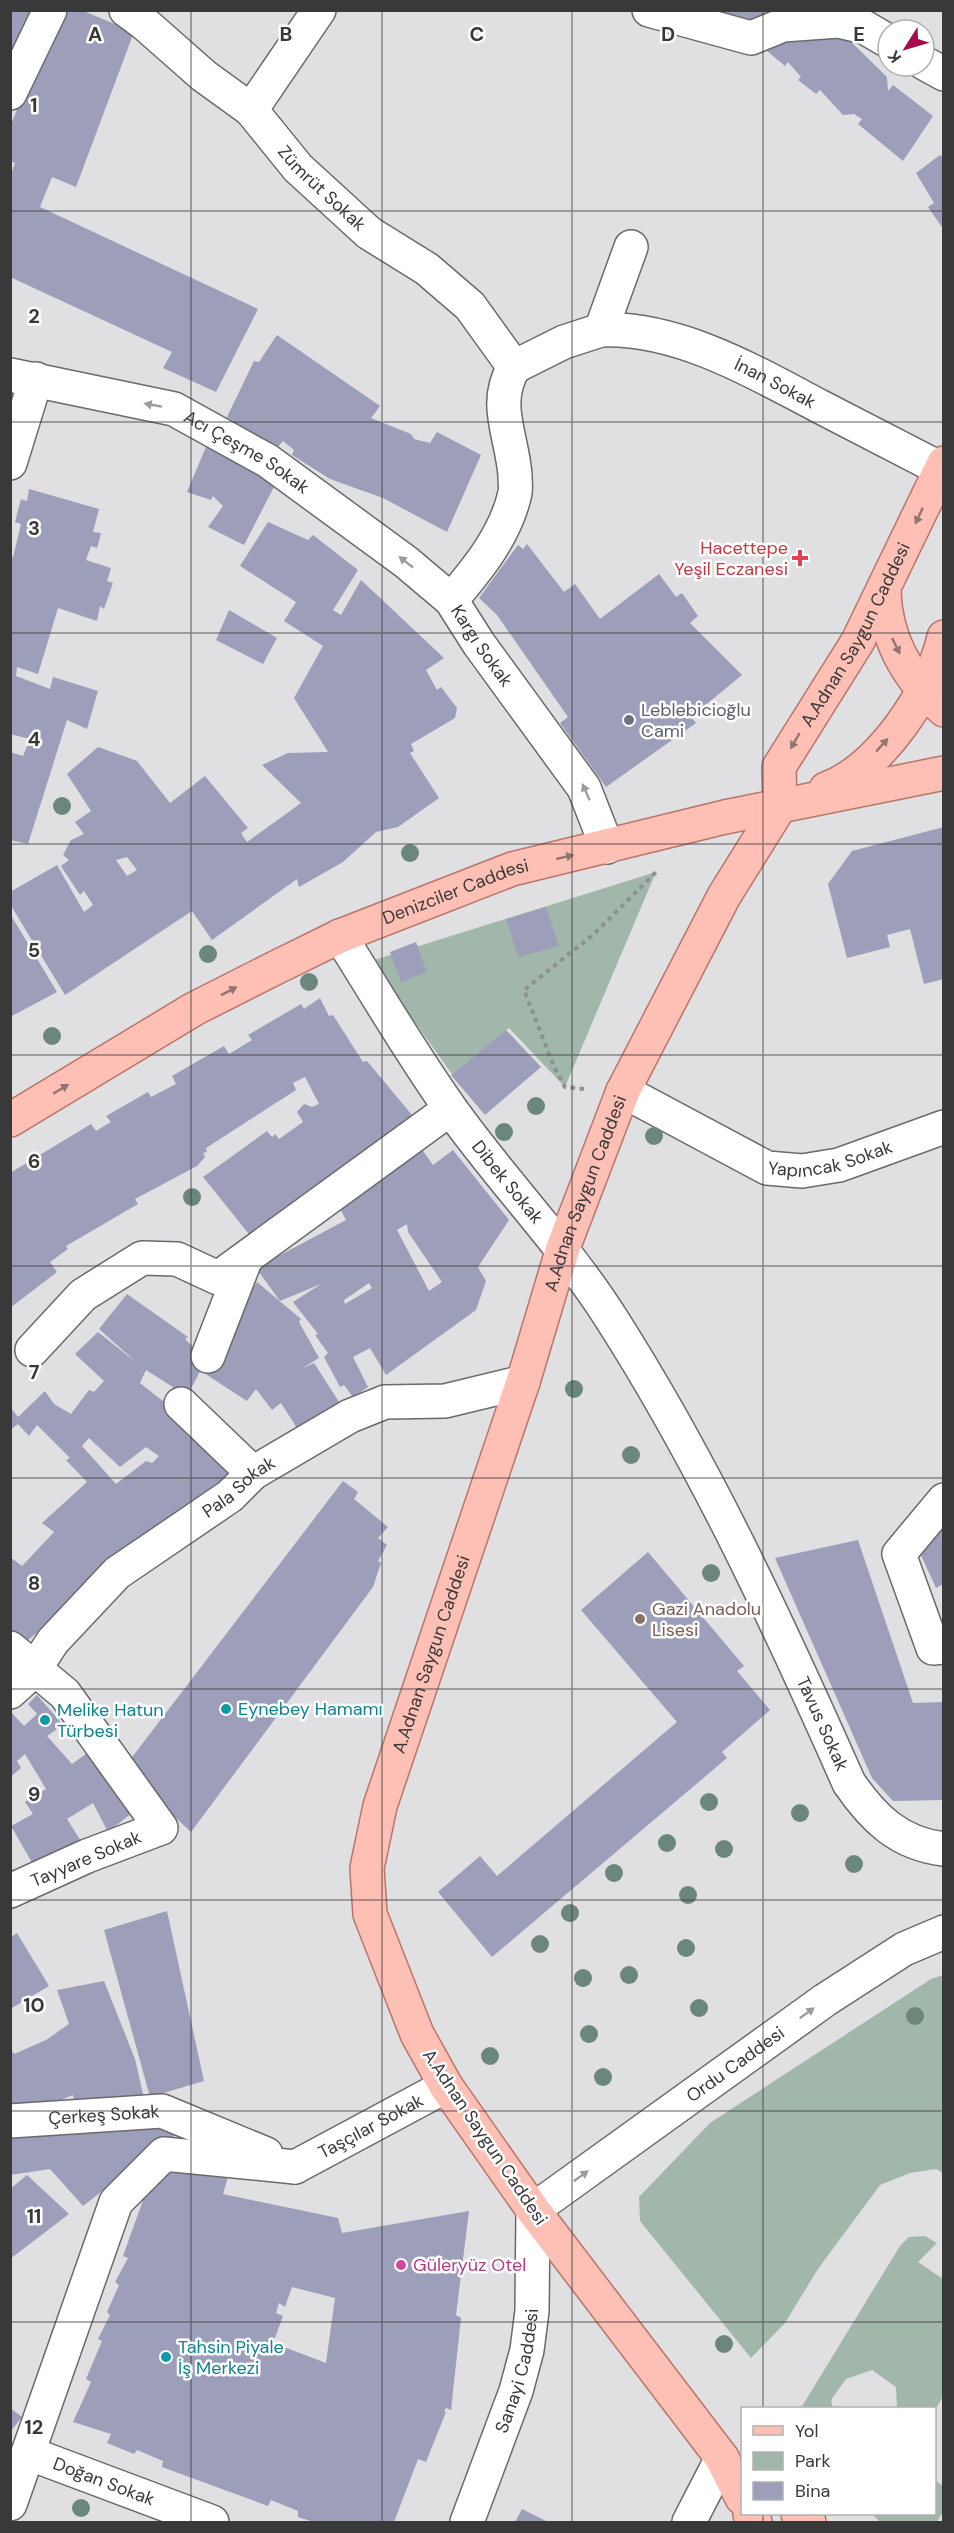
<svg xmlns="http://www.w3.org/2000/svg" width="954" height="2533" viewBox="0 0 954 2533" font-family="'DM Sans',sans-serif">
  <style>
    .green { fill: #a1b7a9 }
    .building { fill: #9c9eba; fill-rule: evenodd }
    .lines { fill: none; stroke-linecap: round; stroke-linejoin: round }
    .minor-casing { stroke: #6a696c; stroke-width: 36 }
    .major-casing { stroke: #b97569; stroke-width: 36 }
    .path { stroke: #908f91; stroke-width: 4; stroke-dasharray: 4.5 4.5; stroke-linecap: butt }
    .minor { stroke: #fff; stroke-width: 33 }
    .major { stroke: #febfb4; stroke-width: 33 }
    .tree { fill: #6b877b }
    .oneway { fill: #9c9c9c }
    .oneway2 { fill: #927571 }
    .grid { fill: none; stroke: #3a393a; stroke-width: 1.5; stroke-opacity: 0.55 }
    .health-dot { fill: #e0444e; stroke: #fff; stroke-width: 2 }
    .worship-dot { fill: #6b7280; stroke: #fff; stroke-width: 2 }
    .education-dot { fill: #8d6e63; stroke: #fff; stroke-width: 2 }
    .culture-dot { fill: #0f9aa8; stroke: #fff; stroke-width: 2 }
    .hotel-dot { fill: #d1479c; stroke: #fff; stroke-width: 2 }
    .labels { text-anchor: middle; dominant-baseline: central; stroke-width: 5; stroke-linejoin: round; paint-order: stroke }
    .street-label { font-size: 18px; fill: #3a393a; stroke: #fff }
    .health-label { font-size: 18px; fill: #be3a42; stroke: #fff; text-anchor: end }
    .worship-label { font-size: 18px; fill: #5b616d; stroke: #fff; text-anchor: start }
    .education-label { font-size: 18px; fill: #785e54; stroke: #fff; text-anchor: start }
    .culture-label { font-size: 18px; fill: #0d838f; stroke: #fff; text-anchor: start }
    .hotel-label { font-size: 18px; fill: #b23c85; stroke: #fff; text-anchor: start }
    .grid-label { font-size: 20px; text-anchor: middle; font-weight: bold; fill: #3a393a; stroke: #fff; stroke-width: 5; stroke-linejoin: round; paint-order: stroke }
  </style>
  <rect width="100%" height="100%" fill="#e0dfe2"/>
  <path class="green" d="M656,872L565,1087L509,1028L452,1074L371,961Z
    M943,1975V2173L936,2169L910,2173L880,2185L818,2269L785,2323L751,2358L640,2221L639,2197L710,2123L931,1979Z
    M925,2236L937,2243L918,2262L943,2279V2396L935,2410L897,2408L896,2387L872,2370L846,2379L831,2400L833,2408H801L900,2246L909,2237Z
    M935,2480L943,2486V2512L937,2522H880L872,2514H934Z"/>
  <path class="building" d="M10,10H43L10,71Z
    M56,10H81L134,32L76,187L52,177L40,207L258,309L216,392L163,368L172,352L10,277V177L15,163L10,161V127Z
    M717,10H788L756,33Z
    M840,31L887,77L888,91L893,85L933,116L903,161L858,124L862,119L854,114L843,115L820,90L816,94L798,80L801,77L788,62L785,66L760,45Z
    M940,155L944,158V230L928,207L934,203L916,173Z
    M277,335L380,406L371,418L411,434L414,439L430,443L437,432L481,455L447,532L383,498L330,479L292,455L294,450L283,441L277,448L227,417L254,361L259,362Z
    M208,442L276,483L244,545L208,527L223,506L213,496L211,500L187,492Z
    M29,489L99,509L93,532L101,533L97,548L91,546L86,560L111,568L107,581L113,583L104,609L100,606L97,621L58,608L38,674L17,667L16,676L50,689L53,677L98,691L87,729L67,720L28,844L10,840V752L23,756L30,739L10,734V557H13L21,524L15,522L21,499L27,501Z
    M268,522L308,540L313,535L358,570L333,610L341,615L361,580L444,658L426,670L437,690L441,687L457,708L455,718L411,744L414,751L410,753L439,798L398,827L376,832L343,862L299,887L297,879L212,940L192,911L65,995L10,904V892L57,865L84,912L93,905L84,891L80,895L61,866L69,860L63,855L71,840L84,834L75,822L91,811L67,774L98,747L137,761L170,803L205,776L248,828L241,833L247,842L301,803L262,765L288,753L328,752L294,698L323,646L284,621L296,602L240,566ZM127,857L137,870L127,876L116,860Z
    M527,544L564,592L575,584L600,619L659,574L676,597L682,593L698,616L690,623L742,675L691,717L696,723L606,787L560,723L568,717L497,615L479,598L518,545L523,549Z
    M229,610L277,638L263,664L216,640Z
    M944,827V979L924,984L910,929L887,935L890,947L847,958L828,884L852,851Z
    M546,907L559,946L518,957L506,919Z
    M12,917L57,992L10,1017V918Z
    M416,942L427,972L401,982L390,952Z
    M320,998L329,1016L333,1015L363,1062L367,1061L412,1115L410,1128L257,1244L203,1177L267,1131L272,1137L275,1134L279,1139L303,1122L297,1112L304,1104L312,1107L319,1104L305,1077L293,1083L296,1090L206,1148L207,1152L203,1153L205,1157L197,1166L135,1199L138,1204L66,1246L68,1249L50,1262L57,1272L10,1308V1173L91,1124L96,1131L111,1122L106,1116L148,1092L151,1097L176,1084L172,1076L224,1046L229,1054L252,1040L248,1035L301,1004L304,1009Z
    M506,1030L541,1067L485,1115L451,1075Z
    M421,1148L433,1165L453,1150L509,1220L478,1267L486,1281L476,1310L386,1375L370,1348L353,1357L368,1387L353,1397L344,1385L340,1387L324,1357L328,1353L315,1335L318,1334L293,1302L321,1284L280,1301L256,1268L346,1220L336,1201ZM407,1224L408,1232L442,1282L429,1291L397,1230ZM369,1283L372,1288L345,1304L344,1300Z
    M257,1282L301,1319L299,1322L319,1358L301,1369L314,1363L343,1408L302,1436L281,1403L272,1410L256,1389L247,1401L207,1375L224,1333Z
    M127,1294L188,1337L185,1339L206,1360L187,1396L146,1370L140,1383L173,1409L229,1474L190,1509L187,1506L139,1538L94,1573L70,1605L21,1646L10,1633V1557L22,1566L54,1532L42,1523L87,1482L66,1460L70,1458L37,1425L29,1436L18,1424L10,1430V1407L18,1417L45,1391L54,1404L71,1414L89,1390L94,1392L104,1381L75,1354L98,1332L137,1363L99,1329ZM89,1438L120,1467L146,1447L159,1456L152,1463L146,1461L116,1484L82,1446Z
    M343,1481L358,1492L354,1499L388,1527L378,1538L387,1545L378,1561L381,1563L373,1587L191,1832L123,1769Z
    M944,1525V1584L936,1588L919,1551Z
    M858,1540L913,1703L944,1702V1800L893,1801L872,1778L775,1558Z
    M648,1552L744,1666L737,1671L770,1710L722,1752L727,1758L492,1957L438,1892L480,1856L497,1876L677,1722L581,1610Z
    M37,1695L63,1725L47,1736L72,1764L94,1748L138,1808L108,1832L93,1803L67,1819L84,1846L34,1866L11,1826L33,1814L25,1802L46,1789L25,1754L17,1761L21,1768L10,1777V1714L12,1713L24,1726L37,1714L28,1704Z
    M167,1911L204,2081L150,2097L104,1930Z
    M17,1933L49,1986L10,2009V1938Z
    M104,1981L135,2059L146,2107L182,2133L172,2137L83,2206L50,2169L10,2175V2136L78,2124L73,2095L49,2105L10,2109V2048L14,2054L46,2040L69,2024L57,1990Z
    M150,2160L230,2170L223,2194L338,2218L342,2233L469,2211L456,2315L461,2318L451,2410L446,2408L444,2411L446,2412L426,2462L418,2459L394,2522H314L298,2517V2511L271,2500L268,2506L162,2467L163,2461L137,2450L134,2454L107,2443L111,2434L73,2422L91,2382L86,2379L102,2341L98,2339L110,2315L107,2312L119,2285L115,2282L128,2258L123,2256L151,2178ZM292,2287L335,2298L326,2363L273,2343L283,2316L276,2313L279,2303L285,2307Z
    M27,2175L69,2214L10,2259V2189Z
    M10,2408L22,2417L10,2432Z
    M522,2509L548,2522H515Z"/>
  <g class="lines">
    <defs>
      <g id="minor">
        <path id="s1" d="M126,10L145,24L204,76L251,110L298,168L369,233L427,269L470,306L514,367"/>
        <path d="M649,10L751,38L783,25L838,21L864,27L888,41"/>
        <path d="M924,63L944,74"/>
        <path d="M10,93L50,10"/>
        <path d="M251,110L319,10"/>
        <path id="s2" d="M601,330C677,327 753,371 819,406C859,427 900,448 941,469"/>
        <path d="M514,367L564,342L601,330L631,247"/>
        <path id="s3" d="M10,375L174,409L268,461L406,562L451,600L479,644L584,788L607,847"/>
        <path d="M10,463L36,379"/>
        <path d="M451,600C478,569 506,534 515,493C516,488 515,480 515,475C512,435 492,404 514,367"/>
        <path id="s4" d="M340,936C376,993 411,1053 450,1108C501,1180 563,1243 611,1318C705,1465 778,1623 849,1783C873,1818 899,1844 944,1849"/>
        <path id="s5" d="M623,1091L767,1168L802,1171L839,1165L944,1127"/>
        <path d="M32,1350L83,1295L142,1258L177,1259L218,1278L450,1109"/>
        <path d="M208,1356L246,1258"/>
        <path d="M181,1404L253,1473"/>
        <path d="M944,1500L899,1554L933,1648L944,1647"/>
        <path d="M10,1648L65,1694L161,1828L87,1856L10,1891"/>
        <path id="s6" d="M10,1692L34,1670L53,1641L117,1573L230,1496L253,1473L350,1416L385,1402L445,1401L523,1382"/>
        <path id="s7" d="M10,2121L162,2111L266,2154"/>
        <path id="s8" d="M295,2167L446,2086"/>
        <path id="s9" d="M28,2453L212,2522"/>
        <path d="M10,2504L116,2202L164,2154L295,2167"/>
        <path id="s10" d="M467,2522L516,2391L527,2350L532,2311L533,2210L825,2000L904,1949L944,1932"/>
        <path d="M689,2522L722,2458"/>
      </g>
      <g id="major">
        <path d="M884,590C885,638 907,678 944,710"/>
        <path d="M826,789C880,769 932,691 944,637"/>
        <path id="s11" d="M10,1120L194,1009L275,968L340,936L512,869L725,817L944,773"/>
        <path id="s12" d="M742,2498L722,2458L533,2210L446,2086L417,2034L370,1914L367,1868L380,1806L523,1382L563,1248L623,1091L724,896L780,806L779,767L858,641L944,463"/>
        <path d="M750,2514L755,2522"/>
        <path d="M798,2514L809,2522"/>
      </g>
    </defs>
    <use href="#minor" class="minor-casing"/>
    <use href="#major" class="major-casing"/>
    <path class="path" d="M584,1089L565,1087L555,1069L524,990L594,934L656,872"/>
    <use href="#minor" class="minor"/>
    <use href="#major" class="major"/>
  </g>
  <g class="tree">
    <circle cx="62" cy="806" r="9"/>
    <circle cx="410" cy="853" r="9"/>
    <circle cx="208" cy="954" r="9"/>
    <circle cx="309" cy="982" r="9"/>
    <circle cx="52" cy="1036" r="9"/>
    <circle cx="536" cy="1106" r="9"/>
    <circle cx="504" cy="1132" r="9"/>
    <circle cx="654" cy="1136" r="9"/>
    <circle cx="192" cy="1197" r="9"/>
    <circle cx="574" cy="1389" r="9"/>
    <circle cx="631" cy="1455" r="9"/>
    <circle cx="711" cy="1573" r="9"/>
    <circle cx="709" cy="1802" r="9"/>
    <circle cx="800" cy="1813" r="9"/>
    <circle cx="667" cy="1843" r="9"/>
    <circle cx="724" cy="1849" r="9"/>
    <circle cx="854" cy="1864" r="9"/>
    <circle cx="614" cy="1873" r="9"/>
    <circle cx="688" cy="1895" r="9"/>
    <circle cx="570" cy="1913" r="9"/>
    <circle cx="540" cy="1944" r="9"/>
    <circle cx="686" cy="1948" r="9"/>
    <circle cx="629" cy="1975" r="9"/>
    <circle cx="583" cy="1978" r="9"/>
    <circle cx="699" cy="2008" r="9"/>
    <circle cx="915" cy="2016" r="9"/>
    <circle cx="589" cy="2034" r="9"/>
    <circle cx="490" cy="2056" r="9"/>
    <circle cx="603" cy="2077" r="9"/>
    <circle cx="724" cy="2344" r="9"/>
    <circle cx="81" cy="2508" r="9"/>
  </g>
  <defs><path id="oneway-solid" d="M-6-.8H1V-3.2L6.5 0L1 3.2V.8H-6Z" transform="scale(1.5)"/></defs>
  <g class="oneway">
    <use href="#oneway-solid" transform="translate(153 405) rotate(-170)"/>
    <use href="#oneway-solid" transform="translate(406 562) rotate(-142)"/>
    <use href="#oneway-solid" transform="translate(586 792) rotate(-114)"/>
    <use href="#oneway-solid" transform="translate(807 2013) rotate(-36)"/>
    <use href="#oneway-solid" transform="translate(581 2176) rotate(-36)"/>
  </g>
  <g class="oneway2">
    <use href="#oneway-solid" transform="translate(919 516) rotate(115)"/>
    <use href="#oneway-solid" transform="translate(896 646) rotate(64)"/>
    <use href="#oneway-solid" transform="translate(795 741) rotate(120)"/>
    <use href="#oneway-solid" transform="translate(882 745) rotate(-48)"/>
    <use href="#oneway-solid" transform="translate(565 857) rotate(-13)"/>
    <use href="#oneway-solid" transform="translate(229 991) rotate(-27)"/>
    <use href="#oneway-solid" transform="translate(61 1089) rotate(-31)"/>
  </g>
  <path class="grid" d="M191,10V2522M382,10V2522M572,10V2522M763,10V2408M10,211H944M10,422H944M10,633H944M10,844H944M10,1055H944M10,1266H944M10,1478H944M10,1689H944M10,1900H944M10,2111H944M10,2322H944M763,2514V2522"/>
  <path class="health-dot" d="M797 549h6v6h6v6h-6v6h-6v-6h-6v-6h6z"/>
  <circle class="worship-dot" cx="629" cy="720" r="6"/>
  <circle class="education-dot" cx="640" cy="1619" r="6"/>
  <g class="culture-dot">
    <circle cx="226" cy="1709" r="6"/>
    <circle cx="45" cy="1720" r="6"/>
    <circle cx="166" cy="2357" r="6"/>
  </g>
  <circle class="hotel-dot" cx="401" cy="2265" r="6"/>
  <g class="labels">
    <g class="street-label">
      <text stroke="none"><textPath href="#s1" startOffset="266">Zümrüt Sokak</textPath></text>
      <text stroke="none"><textPath href="#s2" startOffset="184">İnan Sokak</textPath></text>
      <text stroke="none"><textPath href="#s3" startOffset="252">Acı Çeşme Sokak</textPath></text>
      <text stroke="none"><textPath href="#s12" startOffset="2079">A.Adnan Saygun Caddesi</textPath></text>
      <text stroke="none"><textPath href="#s3" startOffset="560">Kargı Sokak</textPath></text>
      <text stroke="none"><textPath href="#s11" startOffset="502">Denizciler Caddesi</textPath></text>
      <text stroke="none"><textPath href="#s5" startOffset="228">Yapıncak Sokak</textPath></text>
      <text stroke="none"><textPath href="#s4" startOffset="298">Dibek Sokak</textPath></text>
      <text stroke="none"><textPath href="#s12" startOffset="1452">A.Adnan Saygun Caddesi</textPath></text>
      <text stroke="none"><textPath href="#s6" startOffset="310">Pala Sokak</textPath></text>
      <text stroke="none"><textPath href="#s12" startOffset="966">A.Adnan Saygun Caddesi</textPath></text>
      <text stroke="none"><textPath href="#s4" startOffset="927">Tavus Sokak</textPath></text>
      <text transform="translate(86 1859) rotate(-23)">Tayyare Sokak</text>
      <text stroke="none"><textPath href="#s10" startOffset="572">Ordu Caddesi</textPath></text>
      <text stroke="none"><textPath href="#s7" startOffset="94">Çerkeş Sokak</textPath></text>
      <text stroke="none"><textPath href="#s8" startOffset="86">Taşçılar Sokak</textPath></text>
      <text transform="translate(485 2137) rotate(56)">A.Adnan Saygun Caddesi</text>
      <text stroke="none"><textPath href="#s10" startOffset="160">Sanayi Caddesi</textPath></text>
      <text stroke="none"><textPath href="#s9" startOffset="81">Doğan Sokak</textPath></text>
    </g>
    <g class="health-label">
      <text x="788" y="548">Hacettepe<tspan x="788" dy="21">Yeşil Eczanesi</tspan></text>
    </g>
    <g class="worship-label">
      <text x="641" y="710">Leblebicioğlu<tspan x="641" dy="21">Cami</tspan></text>
    </g>
    <g class="education-label">
      <text x="652" y="1609">Gazi Anadolu<tspan x="652" dy="21">Lisesi</tspan></text>
    </g>
    <g class="culture-label">
      <text x="238" y="1709">Eynebey Hamamı</text>
      <text x="57" y="1710">Melike Hatun<tspan x="57" dy="21">Türbesi</tspan></text>
      <text x="178" y="2347">Tahsin Piyale<tspan x="178" dy="21">İş Merkezi</tspan></text>
    </g>
    <g class="hotel-label">
      <text x="413" y="2265">Güleryüz Otel</text>
    </g>
  </g>
  <g class="grid-label">
    <text x="95" y="41">A</text>
    <text x="286" y="41">B</text>
    <text x="477" y="41">C</text>
    <text x="668" y="41">D</text>
    <text x="859" y="41">E</text>
    <text x="34" y="112">1</text>
    <text x="34" y="323">2</text>
    <text x="34" y="535">3</text>
    <text x="34" y="746">4</text>
    <text x="34" y="957">5</text>
    <text x="34" y="1168">6</text>
    <text x="34" y="1379">7</text>
    <text x="34" y="1590">8</text>
    <text x="34" y="1801">9</text>
    <text x="34" y="2012">10</text>
    <text x="34" y="2223">11</text>
    <text x="34" y="2434">12</text>
  </g>
  <rect width="954" height="2533" fill="none" stroke="#3a393a" stroke-width="24"/>
  <rect x="741" y="2407" width="195" height="108" fill="#ffffff" stroke="#b0b0b0" stroke-width="1.5"/>
  <rect x="753" y="2426" width="30" height="9" fill="#febfb4" stroke="#b0b0b0" stroke-width="1.5"/>
  <text x="795" y="2437" font-size="18" fill="#3a393a">Yol</text>
  <rect x="753" y="2452" width="30" height="18" fill="#a1b7a9" stroke="#b0b0b0" stroke-width="1.5"/>
  <text x="795" y="2467" font-size="18" fill="#3a393a">Park</text>
  <rect x="753" y="2482" width="30" height="18" fill="#9c9eba" stroke="#b0b0b0" stroke-width="1.5"/>
  <text x="795" y="2497" font-size="18" fill="#3a393a">Bina</text>
  <g transform="translate(906 48) rotate(233)"><circle r="28" fill="#ffffff" stroke="#b0b0b0" stroke-width="1.5"/>
  <path d="M0-4.5L10 22L0 15L-10 22Z" fill="#a30d4b"/>
  <text y="-9" font-size="16" font-weight="bold" text-anchor="middle" fill="#3a393a">K</text>
  </g>
</svg>
